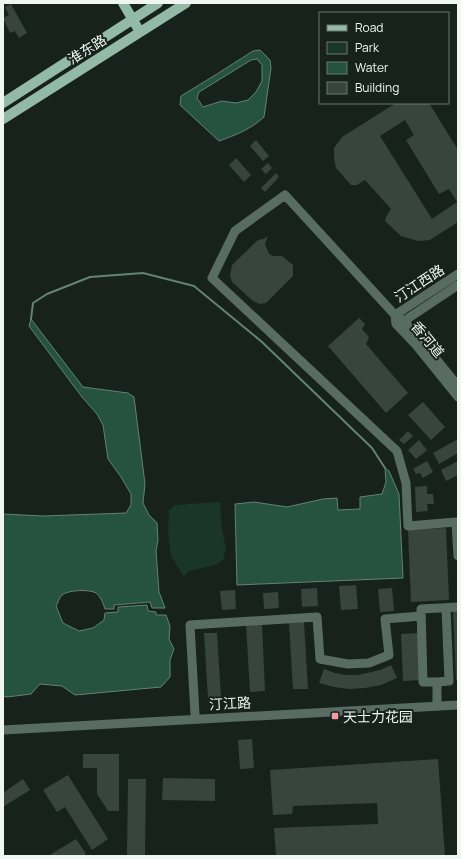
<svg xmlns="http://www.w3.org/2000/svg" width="461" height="859" viewBox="0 0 461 859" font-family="Manrope,'Noto Sans SC',sans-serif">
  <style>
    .green { fill: #1a3529 }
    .water { fill: #265240; stroke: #628375; fill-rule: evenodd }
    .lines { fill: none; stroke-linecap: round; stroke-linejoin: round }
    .stream { stroke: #628375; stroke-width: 2 }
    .building { fill: #38443e; fill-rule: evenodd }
    .minor { stroke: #596c63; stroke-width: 9 }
    .major { stroke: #93baa7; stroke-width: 10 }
    .poi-dot { fill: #f49aa2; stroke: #17221d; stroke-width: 1.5 }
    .labels { text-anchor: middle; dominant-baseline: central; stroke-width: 4; stroke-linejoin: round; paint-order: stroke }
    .street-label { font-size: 14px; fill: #eff6f2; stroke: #17221d }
    .poi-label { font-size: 14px; fill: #eff6f2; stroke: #17221d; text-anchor: start }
  </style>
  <rect width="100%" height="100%" fill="#17221d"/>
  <path class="green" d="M220,502L222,529L226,549L223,560L215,565L189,571L184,577L171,556L168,531L169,510L175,505Z"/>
  <path class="water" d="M260,50L270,60L271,68L264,117C251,129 236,135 219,141L180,105L181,96L217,74L253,51ZM257,59L262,65V81L256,92L248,100L236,103L222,101L203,107L197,98L199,92L251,60Z
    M31,319L83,387L128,393L134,397L145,484L143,503L149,515L157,523L158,540L156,551L159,592L165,608H152L150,602L114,605V609H105C103,603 101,597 96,593C89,589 68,590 62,595C59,598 58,603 56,606L63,623L79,631L93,628L104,620L105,613L118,612V607L147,605L148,611L156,612V615H166L170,626L169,639L174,649L170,660V677L161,687L75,695L62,686L40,684L31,694L7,697L3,696V514L43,516L126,513L131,505V494L121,477L108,459L103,425L97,414L82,397L29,326Z
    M385,468L389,471L399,494L403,578L237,585L235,504L254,502L287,507L323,499L337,498L338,510L360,509V497L382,494L386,482Z"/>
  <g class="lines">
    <path class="stream" d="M31,319L33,303L47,294L90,277L143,273L194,286L262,342L372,448L385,468"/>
  </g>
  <path class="building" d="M11,4L27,33L19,38L15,31L10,33L3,18L9,15L5,7Z
    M396,103H429L458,150V222L430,240L418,241L401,236L385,221L386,217L391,209L365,180L357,185H351L336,168L334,158V148L342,137ZM405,120L414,135L406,140L439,194L449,189L457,202L432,219L380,136Z
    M256,140L269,156L263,161L250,146Z
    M236,158L251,175L244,182L229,165Z
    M268,163L272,168L266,174L261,169Z
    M276,173L279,177L265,192L261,188Z
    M268,236L265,244L269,254L274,256H282L293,265V276L266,303L260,304L253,301L232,282L230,275L232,265L258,240L263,239Z
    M359,318L365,324L362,329L369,337L366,344L408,393L386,413L328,346Z
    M423,402L445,427L431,440L408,415Z
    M408,431L413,436L404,444L399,440Z
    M458,439V453L439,464L433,453Z
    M419,440L427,450L416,459L408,450Z
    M427,461L433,472L423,478L420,473L416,474L413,469Z
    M458,461V475L446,481L441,470Z
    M427,486V494H433L434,504H427L428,511L416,512L415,487Z
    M446,528L449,600L411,602L408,530Z
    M356,585L358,609L341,610L339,586Z
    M317,588L318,606L302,607L301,589Z
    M392,588L394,611L380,612L378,589Z
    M235,590L236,609L222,610L220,591Z
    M278,592L279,608L264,609L263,593Z
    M453,609H458V680H456Z
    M304,622L308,689H293L289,623Z
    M262,623L265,691L250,692L246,624Z
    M204,633H217L221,697L208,698Z
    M418,633L420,680L403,681L401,634Z
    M391,665L397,678L381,685L365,688L349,689L334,687L319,683L324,669L335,673L345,675H358L380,670Z
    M252,739L254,768L240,769L238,740Z
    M83,754H119V811H108L97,794V768H83Z
    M438,759L445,856H276L274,828L378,824L377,803L293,806L292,814L273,815L270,770Z
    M68,775L108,839L92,850L65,807L57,812L43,790Z
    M163,778L215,779V801L162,800Z
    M23,779L30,790L3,807V793Z
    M128,779H146L145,856L127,855Z
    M76,839L86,854L83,856H48Z"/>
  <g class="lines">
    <path class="minor" d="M395,315L396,324L416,345L458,397
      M395,315L458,274
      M398,323L404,321L458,285
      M458,386L419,338L404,321L395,315L285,195L235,231L212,278L397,451L406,483L408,526L456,522L458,556
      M437,682L449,681L446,608
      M437,706V682H423L421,609L458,607
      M195,714L190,625L317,617L320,659L348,664L369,663L389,655L385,619L421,616
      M3,730L458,705"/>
    <path class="major" d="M123,3L140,32
      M3,103L158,3
      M3,119L186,3"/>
  </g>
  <rect class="poi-dot" x="331" y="712" width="8" height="8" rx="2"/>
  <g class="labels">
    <g class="street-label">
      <text transform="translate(87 49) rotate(-32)">淮东路</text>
      <text transform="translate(419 283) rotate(-33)">汀江西路</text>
      <text transform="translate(428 339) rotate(50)">香河道</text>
      <text transform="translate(230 703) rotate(-3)">汀江路</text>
    </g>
    <g class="poi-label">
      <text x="343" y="716">天士力花园</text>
    </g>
  </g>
  <rect width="461" height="859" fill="none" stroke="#eff6f2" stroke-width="8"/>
  <rect x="319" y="12" width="130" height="92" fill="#17221d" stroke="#6d7772"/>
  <rect x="327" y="25" width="20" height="6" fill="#93baa7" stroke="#6d7772"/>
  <text x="355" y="32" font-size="12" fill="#eff6f2">Road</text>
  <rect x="327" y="42" width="20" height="12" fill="#1a3529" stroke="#6d7772"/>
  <text x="355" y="52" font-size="12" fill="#eff6f2">Park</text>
  <rect x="327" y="62" width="20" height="12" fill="#265240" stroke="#6d7772"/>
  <text x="355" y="72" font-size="12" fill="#eff6f2">Water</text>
  <rect x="327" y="82" width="20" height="12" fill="#38443e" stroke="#6d7772"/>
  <text x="355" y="92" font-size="12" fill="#eff6f2">Building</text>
</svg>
